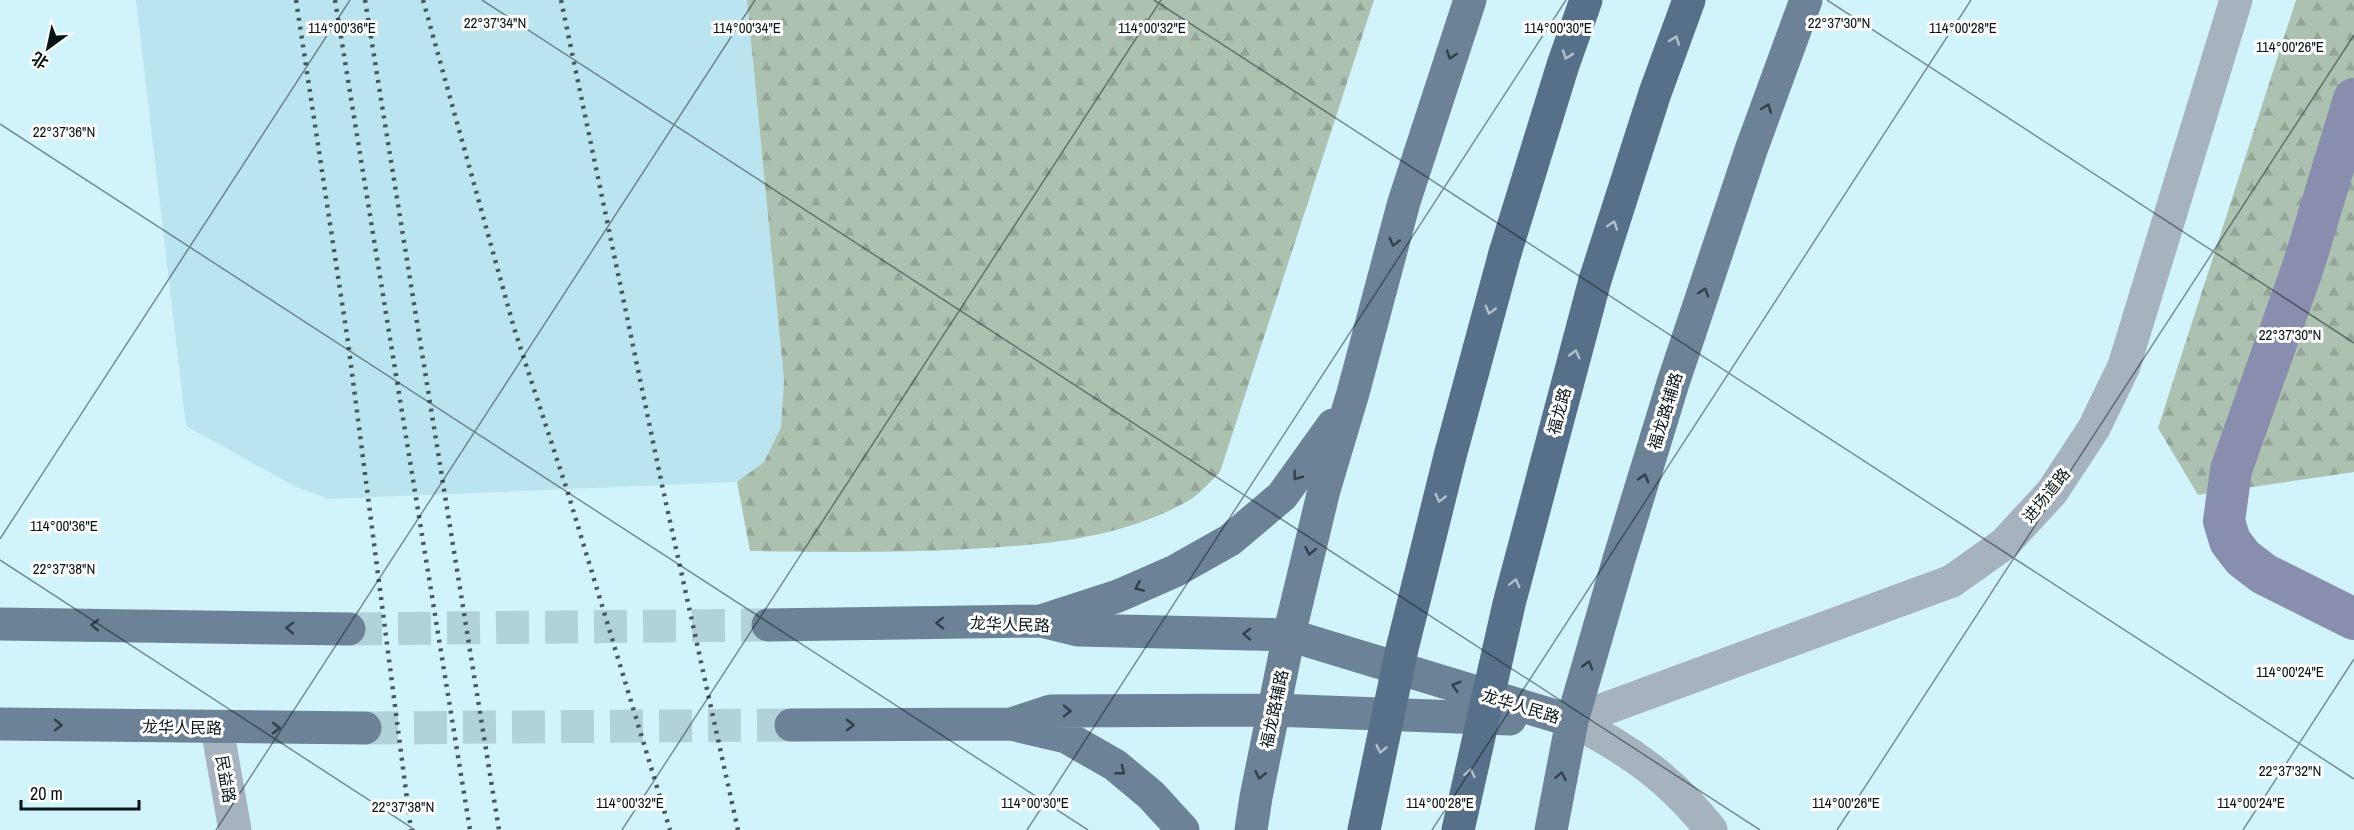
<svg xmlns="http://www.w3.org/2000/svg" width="2354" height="830" viewBox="0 0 2354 830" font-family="'Archivo Narrow','Noto Sans SC',sans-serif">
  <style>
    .built { fill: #bae4ef }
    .forest { fill: url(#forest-firs) }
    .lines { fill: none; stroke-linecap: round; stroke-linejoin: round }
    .canal { stroke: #898dae; stroke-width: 42 }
    .major-tunnel { stroke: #b2d2da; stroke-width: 33; stroke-dasharray: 33 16; stroke-linecap: butt }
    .minor { stroke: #a6b2be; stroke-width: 33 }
    .major { stroke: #6c8297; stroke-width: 33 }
    .highway { stroke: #577089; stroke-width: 33 }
    .rail { stroke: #46595e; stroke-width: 4.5; stroke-dasharray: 3 6; stroke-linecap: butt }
    .highway-bridge { stroke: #577089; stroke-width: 33 }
    .oneway { stroke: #b3bfca }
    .oneway2 { stroke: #30414b }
    .ticks { fill: none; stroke: #081518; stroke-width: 1.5; stroke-opacity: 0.45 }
    .labels { text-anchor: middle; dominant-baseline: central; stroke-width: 6; stroke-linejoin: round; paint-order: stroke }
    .street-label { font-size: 16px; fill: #081518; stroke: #fff }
    .ticks-label { font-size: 15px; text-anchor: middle; fill: #081518; stroke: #fff; stroke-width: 6; stroke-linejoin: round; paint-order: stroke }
  </style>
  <defs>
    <pattern id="forest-firs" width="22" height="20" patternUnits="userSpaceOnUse" patternTransform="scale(1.5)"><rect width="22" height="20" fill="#adc1b0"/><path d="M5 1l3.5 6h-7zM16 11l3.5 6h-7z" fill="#93a597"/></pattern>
  </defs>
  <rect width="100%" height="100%" fill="#d0f3fc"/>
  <path class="built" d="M136,0H747L784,380L781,426L764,462L737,482L329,499L296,487L186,426Z"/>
  <path class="forest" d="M747,0H1374L1220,472C1210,482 1198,496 1186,502C1119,539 1044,545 969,549C896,553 824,552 750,551L737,482L764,462L781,427L784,380Z
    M2296,0H2354V472L2198,495L2158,428Z"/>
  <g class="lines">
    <path class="canal" d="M2354,99L2304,264L2231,470L2224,521L2230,541L2243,558L2264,574L2354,619"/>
    <path class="major-tunnel" d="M349,629L768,625
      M365,728L791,725"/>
    <path class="minor" d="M1572,721L1952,581L2004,544L2052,492L2094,428L2124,366L2236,0
      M1572,721C1629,749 1672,780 1711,830
      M217,728L235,830"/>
    <path class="major" d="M1041,621L1118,596L1175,571L1230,540L1282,496L1333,425
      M0,624L349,629
      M768,625L1041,621L1078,630L1289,635L1572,721
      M0,724L365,728
      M1011,724L1066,737L1115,765L1151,795L1183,830
      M791,725L1011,724L1051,711L1274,710L1510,719
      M1251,830L1256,797L1289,635L1324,490L1353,393L1404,202L1470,0
      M1551,830L1572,721L1619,559L1673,383L1751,150L1806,0"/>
    <path class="highway" d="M1505,253L1563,65L1586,0
      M1595,280L1655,93L1689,0"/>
    <path class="rail" d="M296,0L348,342L411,830
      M335,0L470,830
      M365,0L499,830
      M423,0L514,328L567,490L670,830
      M561,0L662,485L738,830"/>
    <path class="highway-bridge" d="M1364,830L1402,649L1450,456L1505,253
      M1458,830L1509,604L1595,280"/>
  </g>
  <defs><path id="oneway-chevron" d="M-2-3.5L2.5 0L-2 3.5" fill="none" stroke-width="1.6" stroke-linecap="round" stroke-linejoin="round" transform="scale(1.5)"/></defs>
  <g class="oneway">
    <use href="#oneway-chevron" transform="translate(1675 40) rotate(-70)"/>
    <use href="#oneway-chevron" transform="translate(1567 55) rotate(109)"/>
    <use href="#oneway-chevron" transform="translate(1613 225) rotate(-72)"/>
    <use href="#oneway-chevron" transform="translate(1490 310) rotate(105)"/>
    <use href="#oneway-chevron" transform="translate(1575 354) rotate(-75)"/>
    <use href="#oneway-chevron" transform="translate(1440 498) rotate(104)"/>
    <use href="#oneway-chevron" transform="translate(1515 583) rotate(-76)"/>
    <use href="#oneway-chevron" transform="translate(1381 749) rotate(102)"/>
    <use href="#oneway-chevron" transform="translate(1470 773) rotate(-78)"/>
  </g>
  <g class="oneway2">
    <use href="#oneway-chevron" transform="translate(1451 55) rotate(108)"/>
    <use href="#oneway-chevron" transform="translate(1767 108) rotate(-70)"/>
    <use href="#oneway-chevron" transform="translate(1394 242) rotate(105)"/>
    <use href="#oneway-chevron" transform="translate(1704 292) rotate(-72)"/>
    <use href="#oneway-chevron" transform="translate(1297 476) rotate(127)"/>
    <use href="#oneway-chevron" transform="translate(1644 478) rotate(-73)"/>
    <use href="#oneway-chevron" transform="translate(1310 551) rotate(102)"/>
    <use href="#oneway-chevron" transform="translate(1139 587) rotate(157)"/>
    <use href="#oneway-chevron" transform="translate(940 623) rotate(179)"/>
    <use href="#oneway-chevron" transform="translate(95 625) rotate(-179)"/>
    <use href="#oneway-chevron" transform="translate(290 628) rotate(-179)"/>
    <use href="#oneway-chevron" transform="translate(1247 634) rotate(-179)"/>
    <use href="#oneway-chevron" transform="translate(1588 665) rotate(-74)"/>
    <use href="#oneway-chevron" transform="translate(1456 686) rotate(-163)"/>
    <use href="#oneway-chevron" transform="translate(1067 711)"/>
    <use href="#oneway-chevron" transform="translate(58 725) rotate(1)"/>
    <use href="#oneway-chevron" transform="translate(850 725)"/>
    <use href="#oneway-chevron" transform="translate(276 728)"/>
    <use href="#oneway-chevron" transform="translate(1121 771) rotate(38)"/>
    <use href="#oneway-chevron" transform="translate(1260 775) rotate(102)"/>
    <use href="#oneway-chevron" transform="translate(1561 776) rotate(-79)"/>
  </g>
  <path class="ticks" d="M482,0L1760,830M1154,0L2354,779M1827,0L2354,343M0,124L1088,830M0,539L350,0M0,560L415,830M216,830L755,0M622,830L1161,0M1027,830L1566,0M1432,830L1971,0M1837,830L2354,35M2243,830L2354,659"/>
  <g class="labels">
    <g class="street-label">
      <text transform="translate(1559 411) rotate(-75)">福龙路</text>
      <text transform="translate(1665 411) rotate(-73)">福龙路辅路</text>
      <text transform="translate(2046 495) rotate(-51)">进场道路</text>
      <text transform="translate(1010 624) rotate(2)">龙华人民路</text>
      <text transform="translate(1521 706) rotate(17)">龙华人民路</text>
      <text transform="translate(1274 709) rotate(-78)">福龙路辅路</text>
      <text transform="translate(182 727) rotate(1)">龙华人民路</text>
      <text transform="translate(226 779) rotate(80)">民益路</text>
    </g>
  </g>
  <g class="ticks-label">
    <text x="495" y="28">22°37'34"N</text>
    <text x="1839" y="28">22°37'30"N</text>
    <text x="342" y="33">114°00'36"E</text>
    <text x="747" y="33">114°00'34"E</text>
    <text x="1152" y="33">114°00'32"E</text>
    <text x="1558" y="33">114°00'30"E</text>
    <text x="1963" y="33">114°00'28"E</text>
    <text x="2290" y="52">114°00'26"E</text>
    <text x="64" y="137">22°37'36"N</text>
    <text x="2290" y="340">22°37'30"N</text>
    <text x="64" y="531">114°00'36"E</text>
    <text x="64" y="574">22°37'38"N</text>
    <text x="2290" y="677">114°00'24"E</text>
    <text x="2290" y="776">22°37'32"N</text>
    <text x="630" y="808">114°00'32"E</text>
    <text x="1035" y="808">114°00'30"E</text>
    <text x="1440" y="808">114°00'28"E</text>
    <text x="1846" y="808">114°00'26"E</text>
    <text x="2251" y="808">114°00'24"E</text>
    <text x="403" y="812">22°37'38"N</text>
  </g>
  <g transform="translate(48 48) rotate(213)" stroke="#ffffff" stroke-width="4.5" paint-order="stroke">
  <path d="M0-4.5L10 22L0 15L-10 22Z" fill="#081518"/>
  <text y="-9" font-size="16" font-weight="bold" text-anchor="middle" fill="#081518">北</text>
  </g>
  <path d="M21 800v9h118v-9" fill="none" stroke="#081518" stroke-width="3"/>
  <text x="30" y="800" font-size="18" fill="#081518" stroke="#ffffff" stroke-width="4.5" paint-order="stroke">20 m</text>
</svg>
